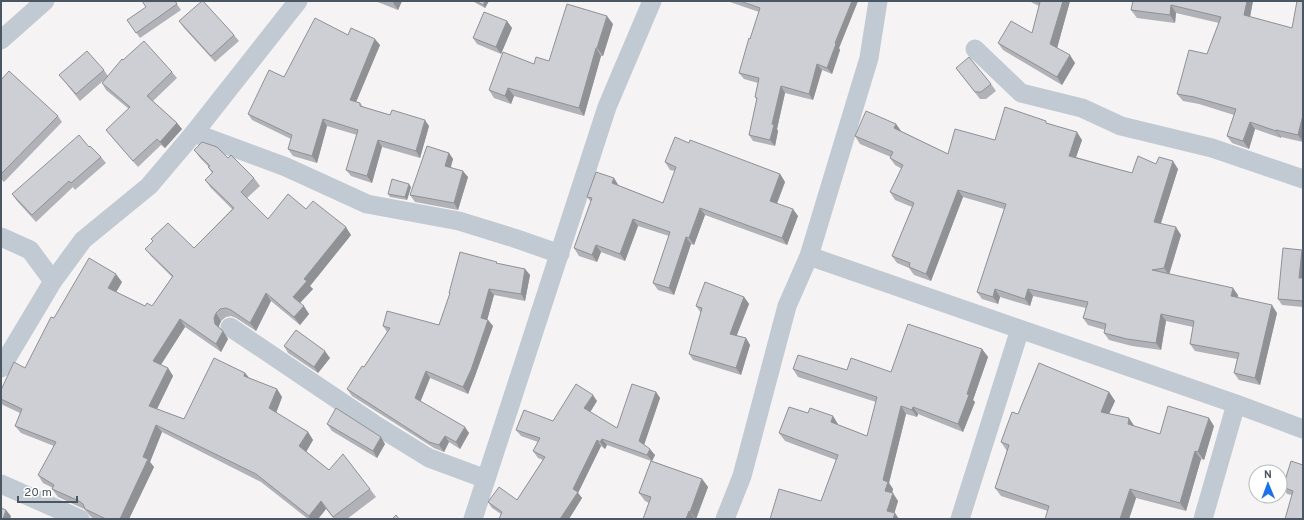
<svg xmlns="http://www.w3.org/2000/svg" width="1304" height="520" viewBox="0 0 1304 520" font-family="Overpass,sans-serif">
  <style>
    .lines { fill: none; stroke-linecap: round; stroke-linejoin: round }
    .minor { stroke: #c1cad2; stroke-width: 19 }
    .wall { fill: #b0b2b7 }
    .shaded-wall { fill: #909195 }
    .building { fill: #cdcfd5; stroke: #909195 }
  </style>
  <rect width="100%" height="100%" fill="#f5f3f3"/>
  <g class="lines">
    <path class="minor" d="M1,40L45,1
      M975,49L1021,93L1082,108L1121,126L1212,148L1303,179
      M194,133L286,167L367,204L459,221L514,238L560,254
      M1,237L30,250L53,281
      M809,256L869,58L878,1
      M230,327L374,424L429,458L486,479
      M1,368L53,281L83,240L149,186L194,133L298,1
      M1,484L80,519
      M473,519L607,107L652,1
      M725,519L742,476L787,306L809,256L1236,404L1303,429
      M960,519L1020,329
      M1203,519L1236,404"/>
  </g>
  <path class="wall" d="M175,1L181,10L140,38L127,20Z
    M375,1H402L398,10Z
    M472,1H489L485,8Z
    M727,1H858L839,48L840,50L832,74L822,70L813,100L785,93L777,129L778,131L775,146L753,141L749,135L757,100L755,97L758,83L744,79L739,73L759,12Z
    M1029,1H1070L1057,48L1075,63L1062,85L1003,50L998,43L1032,33L1039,6Z
    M1133,1H1253L1250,17L1292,28L1303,1V142L1281,137V138L1255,129L1249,149L1232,143L1227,136L1234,115L1199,104L1183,101L1177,94L1207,54L1219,23L1176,13L1175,23L1137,18L1131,10Z
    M179,21L234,35L239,41L215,62L184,28Z
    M507,21L512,28L501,54L477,44L473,38Z
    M613,24L603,56H601L584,116L514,96L511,104L494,98L489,90L549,61Z
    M348,35L380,45L356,102L360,103L363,107L429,126L420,158L382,147L372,183L351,176L346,170L357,135L327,126L317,163L293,156L288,149L291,139L252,120L248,114L284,77Z
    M123,60L172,72L177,78L153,101L177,123L182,129L165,148L161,145L138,167L111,136L106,130L129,109L106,90L102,83L104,80L80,101L64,81L59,75L104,70L108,76Z
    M956,68L991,84L996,91L986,99H980Z
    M1,80L58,116L62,122L4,182L1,179Z
    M1048,123L1082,140L1076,157L1132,173L1156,164L1178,169L1161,223L1181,235L1169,274L1238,295V298L1277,313L1260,385L1239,380L1234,373L1237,359L1195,351L1190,344L1193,327L1166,321L1161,350L1132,346L1109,340L1104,333L1105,330L1088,325L1083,318L1086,308L1033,296L1030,306L1000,297L998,304L982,299L977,292L1004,209L963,197L931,281L914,275L909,268L897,263L892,256L912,207L895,200L890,192L902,169L895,165L890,158L891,157L860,144L855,136L896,124L901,131L948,154Z
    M689,143L780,174L785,182L777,204L798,216L787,245L705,215L694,245L691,244L674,295L658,290L653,283L669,236L638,226L625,261L601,252L597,262L579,256L574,248L591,202L587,197L618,185L663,203L675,171L670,170L665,162Z
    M89,147L101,157L106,163L75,190L73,187L36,222L17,201L12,194Z
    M194,150L228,158L254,178L260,186L247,198L268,219L306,209L351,235L310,286L313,289L300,303L309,314L300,325L271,301L256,331L236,318L231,316L226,317L221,321L219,326V328L223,331L228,339L221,352L185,327L161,365L168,368L173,376L157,409L184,419L245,373L249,378L277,389L282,397L276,413L308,432L313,440L306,451L329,470L370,489L376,497L347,519H334L326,509L318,519H308L261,482L162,432L150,462L154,467L129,519H95L91,517L84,509L58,497L52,489L53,488L43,483L38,475L54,446L21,433L15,426L20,413L3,405L1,403V390L25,368L54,318L122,282L116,292L145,306H152L172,277L151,256L145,249L153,241L151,239L194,248L232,209L211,188L205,180L212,173L208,167H209L200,158Z
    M449,153L453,159L451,167L468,177L458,210L415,202L410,195Z
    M411,187L407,200L390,197L388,194Z
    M1303,252V307L1282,305L1278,299Z
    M498,264L525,269L530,275L525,301L494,295L487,320H488L493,326L475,376L468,394L430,378L420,402L469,433L460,449L449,442L444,452L434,448L352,396L347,389L364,367L387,332L383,326L439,325L450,295L449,293Z
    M744,297L749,304L736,335L746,338L750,345L741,375L693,360L689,354L701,313L696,306Z
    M284,346L330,358L318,373L288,353Z
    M982,349L988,357L973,400L975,402L963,432L918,414L917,417L906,414L889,483L893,489L892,493L898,501L894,513L899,519H770L821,501L836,460L785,441L779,433L838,424V425L867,436L876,402L798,377L793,369L891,372Z
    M656,392L660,398L644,445L655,455L652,461L702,479L708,487L696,519H643L649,503L645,501L639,493L651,461L607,445L605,449L601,446L578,493L582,498L569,519H499L501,514L492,508L488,502L517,500L543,460L538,458L533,451L538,442L521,436L516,430L553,421L597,401L590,412L617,428Z
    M1109,392L1115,401L1109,414L1134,426L1160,434L1214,426L1204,460L1201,459L1186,511L1136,498L1129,519H1045L1048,511L1001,496L995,488L1007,451L1001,442L1018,414Z
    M327,424L385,444L377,458L332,431Z
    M1303,465L1292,495L1287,494L1283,487Z"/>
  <path class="shaded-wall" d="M392,1H402L398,10Z
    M485,1H489L485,8L483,5Z
    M852,1H858L839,48L840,50L832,74L827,68L835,43Z
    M1063,1H1070L1056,52L1050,44Z
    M1247,1H1253L1249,22L1244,15Z
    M1171,5L1176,13L1175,23L1170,15Z
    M607,16L613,24L603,56L597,48Z
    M507,21L512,28L501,54L496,47Z
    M375,39L380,45L354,107L350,100Z
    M596,48L601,56L584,116L579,108Z
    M1070,55L1075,63L1062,85L1057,77Z
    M817,64L822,70L813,100L809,94Z
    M781,86L785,93L777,129L778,131L775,146L770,140L772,124Z
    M508,88L514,96L511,104L505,96Z
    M1303,115V142L1298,135Z
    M323,119L327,126L317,163L312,156Z
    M425,120L429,126L420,158L416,151Z
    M1250,122L1255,129L1249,149L1243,141Z
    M177,123L182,129L165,148L160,142Z
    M896,124L901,131L899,135L894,128Z
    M1276,130L1281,137V138L1276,131Z
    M1077,132L1082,140L1074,163L1069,156Z
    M378,140L382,147L372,183L367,176Z
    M449,153L453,159L449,172L445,166Z
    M1173,161L1178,169L1159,229L1154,222Z
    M463,171L468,177L458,210L454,203Z
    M780,174L785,182L775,208L770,201Z
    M614,178L619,186L612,183Z
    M409,184L411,187L407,200L405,197Z
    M958,190L963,197L931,281L926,274Z
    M700,208L705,215L694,245L689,238Z
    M793,209L798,216L787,245L782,238Z
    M633,219L638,226L625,261L620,254Z
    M346,227L351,235L310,286L313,289L298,305L293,297L304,279Z
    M1176,227L1181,235L1169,275L1164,268Z
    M686,237L691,244L674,295L669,288Z
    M596,245L601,252L597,262L592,255Z
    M1302,250L1303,252V283L1299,278Z
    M525,269L530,275L525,301L521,294Z
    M116,274L122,282L114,296L108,288Z
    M1233,288L1238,295L1236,303L1231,296Z
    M489,289L494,295L486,324L481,318Z
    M995,289L1000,297L998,304L993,297Z
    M1028,289L1033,296L1030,306L1025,299Z
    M266,293L271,301L256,331L250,323Z
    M744,297L749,304L735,340L730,334Z
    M1272,305L1277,313L1260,385L1255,378Z
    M304,306L309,314L300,325L294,317Z
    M216,313L221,321L219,326L220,331L215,324L214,318Z
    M1161,314L1166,321L1161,350L1156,343Z
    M180,319L185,327L158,369L153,361Z
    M488,320L493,326L475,376L468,394L463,387Z
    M223,331L228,339L221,352L216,344Z
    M746,338L750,345L741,375L736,368Z
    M982,349L988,357L973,400L975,402L963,432L958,424L967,394Z
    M325,351L330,358L318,373L314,367Z
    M168,368L173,376L155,413L149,406Z
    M426,371L430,378L419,405L415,398Z
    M245,373L251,380L244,376Z
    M277,389L282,397L275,416L269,408Z
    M656,392L660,398L643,448L639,441Z
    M1109,392L1115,401L1106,420L1101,412Z
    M593,395L597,401L589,414L584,408Z
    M901,406L906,414L889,483L893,489L891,498L885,491L883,480Z
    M913,407L918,414L917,417L912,410Z
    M833,416L838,424L836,430L831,422Z
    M1129,418L1135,427L1128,424Z
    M1209,418L1214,426L1204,460L1198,452Z
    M156,425L162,432L150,462L154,467L129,519H120L143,457Z
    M465,427L469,433L460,449L456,442Z
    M308,432L313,440L305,454L299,446Z
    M445,436L449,442L444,452L439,445Z
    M381,437L385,444L377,458L373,451Z
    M602,439L607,445L605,449L600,442Z
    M597,440L601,446L578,493L582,498L569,519H560L573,489Z
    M650,449L655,455L652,461L647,455Z
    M1195,451L1201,459L1186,511L1180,503Z
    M702,479L708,487L696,519L690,512Z
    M1130,489L1136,498L1129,519H1120Z
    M893,493L898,501L893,518L887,511Z
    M321,501L326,509L318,519H310L309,516Z
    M6,510L11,516L10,519H3Z
    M689,511L695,519H686Z
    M895,513L899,519H893Z"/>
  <path class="building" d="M142,1H175L177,4L136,33L127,20L146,7Z
    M202,1H203L234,35L211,56L179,21Z
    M476,1H485L483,5Z
    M740,1H852L835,43L836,44L827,68L817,64L809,94L781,86L772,124L774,125L770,140L749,135L757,98L755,97L759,78L739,73L749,38L750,39L760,8Z
    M1038,1H1063L1050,44L1070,55L1057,77L998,43L1011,21L1032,33L1040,2Z
    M1133,1H1247L1244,15L1292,28L1297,1H1303V115L1298,135L1276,130V131L1250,122L1243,141L1227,136L1236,109L1194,97L1177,94L1189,50L1207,54L1221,17L1171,5L1170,15L1131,10Z
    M567,4L607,16L597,48H596L579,108L508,88L505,96L489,90L503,52L534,64L536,57L549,61Z
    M484,12L507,21L496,47L473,38Z
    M315,18L348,35L351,28L375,39L350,100L360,103V106L390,115L392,110L425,120L416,151L378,140L367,176L346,170L358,130L323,119L312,156L288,149L292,135L248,114L269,70L284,77Z
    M144,41L172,72L147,96L177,123L160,142L157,139L133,161L106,130L130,107L102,83L122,59L123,60Z
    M87,51L104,70L76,94L59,75Z
    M969,57L991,84L981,92H975L956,68Z
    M9,71L58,116L1,174V80Z
    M1005,107L1046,121V123L1077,132L1069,156L1132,173L1138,156L1156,164L1159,157L1173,161L1154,222L1176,227L1164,268L1152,270L1233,288L1231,296L1272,305L1255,378L1234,373L1239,353L1190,344L1194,321L1161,314L1156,343L1127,339L1104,333L1106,324L1083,318L1088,302L1028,289L1025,299L995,289L993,297L977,292L1006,204L958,190L926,274L909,267L910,263L892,256L914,203L890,192L903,165L890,158L893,152L855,136L866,111L896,124L894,128L948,154L955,129L995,140Z
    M79,135L89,147L90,146L101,157L71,183L69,181L32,215L12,194Z
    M675,137L689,143L690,140L780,174L770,201L793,209L782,238L700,208L689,238L686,237L669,288L653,283L670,232L633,219L620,254L596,245L592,255L574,248L592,198L587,197L596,172L614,178L612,183L663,203L676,167L665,162Z
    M202,142L217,147L228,158L231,155L254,178L241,192L268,219L288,194L306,209L313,201L346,227L304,279L307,281L293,297L304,306L294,317L266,293L250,323L231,310L226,308L220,309L216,313L214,318L215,324L223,331L216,344L180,319L153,361L168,368L149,406L184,419L214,358L245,373L244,376L277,389L269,408L308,432L299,446L329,470L343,454L370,489L333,517L321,501L309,516L256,474L156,425L143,457L148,459L120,519H106L85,509L83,504L79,501L52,489L54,485L38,475L56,442L15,426L22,409L1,399V390L14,362L25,368L51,317L54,318L89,258L116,274L108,288L145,306L147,303L152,306L173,276L145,249L153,241L151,239L168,223L194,248L234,208L205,180L213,172L208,167L210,166L194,150Z
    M427,146L449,153L445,166L463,171L454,203L410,195Z
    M392,179L409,184L405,197L388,194Z
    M1283,248L1302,250L1299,278H1303V301L1278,299Z
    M460,252L497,262L496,263L525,269L521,294L489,289L481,318L488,320L471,370L463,387L426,371L415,398L465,427L456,442L445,436L439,445L429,442L347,389L362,366L364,367L390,328L383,326L387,311L439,325L450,293H449Z
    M705,282L744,297L730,334L746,338L736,368L689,354L702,308L696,306Z
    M908,324L982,349L967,394L969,395L958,424L913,407L912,410L901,406L883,480L888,482L885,491L893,493L887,511L895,513L893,519H770L779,489L821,501L838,455L779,433L789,407L808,413L810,408L833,416L831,422L867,436L877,397L793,369L798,355L847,370L851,358L891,372Z
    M296,330L325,351L314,367L284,346Z
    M1039,363L1109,392L1101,412L1129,418L1128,424L1160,434L1168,406L1209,418L1198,452L1195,451L1180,503L1130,489L1120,519H1045L1049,506L995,488L1009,445L1001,442L1012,412L1018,414Z
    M576,384L593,395L584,408L617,428L632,384L656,392L639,441L650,449L647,455L602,439L600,442L597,440L573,489L578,492L560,519H499L502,512L488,502L499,487L517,500L545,457L533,451L540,438L516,430L524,410L553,421Z
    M336,408L381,437L373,451L327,424Z
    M651,461L702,479L690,512L689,511L686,519H643L651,497L639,493Z
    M1291,461L1303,465V519H1285L1293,491L1283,487Z
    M1,508L6,510L3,519H1Z
    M396,515L399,519H392Z"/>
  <rect width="1304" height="520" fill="none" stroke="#4a5661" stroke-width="4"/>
  <g transform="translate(1268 484) rotate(359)"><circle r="19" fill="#ffffff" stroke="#b7bbc0"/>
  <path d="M0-3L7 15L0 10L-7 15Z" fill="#1a73e8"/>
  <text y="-6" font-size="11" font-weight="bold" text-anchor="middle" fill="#4a5661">N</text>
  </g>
  <path d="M18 496v6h59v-6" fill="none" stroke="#4a5661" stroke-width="2"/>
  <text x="24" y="496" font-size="12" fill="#4a5661" stroke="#ffffff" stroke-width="3" paint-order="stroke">20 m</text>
</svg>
